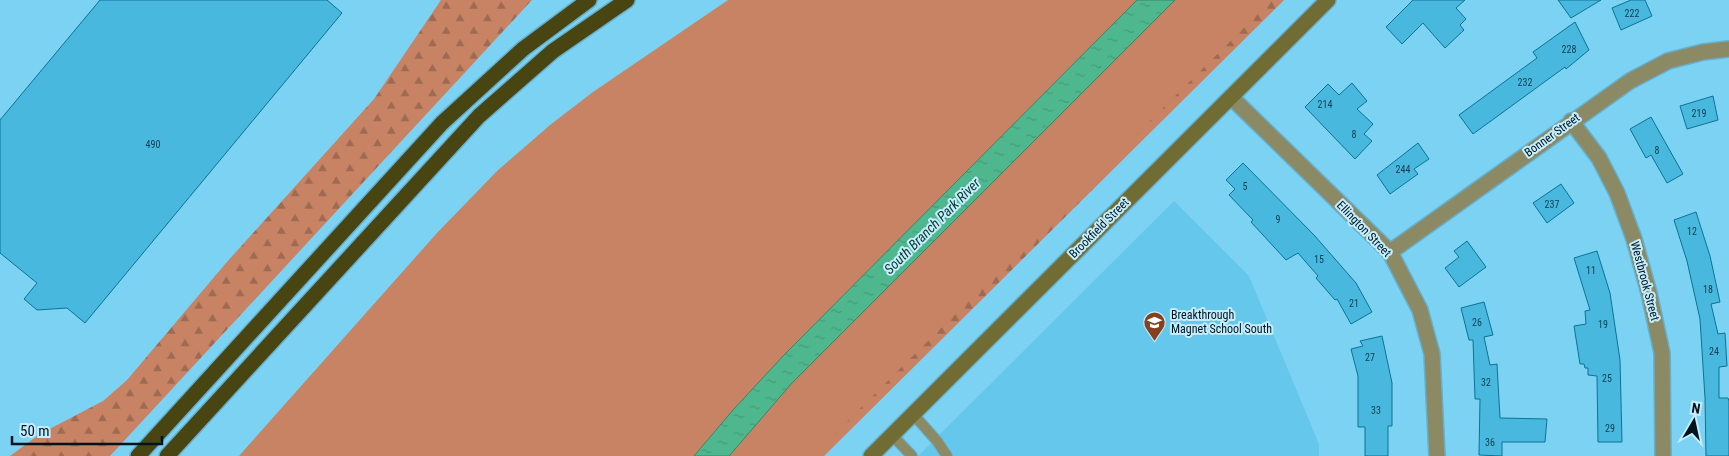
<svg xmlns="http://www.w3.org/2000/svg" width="1729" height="456" viewBox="0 0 1729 456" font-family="'Roboto Condensed',sans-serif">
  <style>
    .built { fill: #66c7ec }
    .forest { fill: url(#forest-firs) }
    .green { fill: #c78364 }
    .water { fill: url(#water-ripples); stroke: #37866c }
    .building { fill: #48b8df; stroke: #0c7391 }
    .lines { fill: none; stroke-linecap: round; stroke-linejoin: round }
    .lane-casing { stroke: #66b0cd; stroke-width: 12 }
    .street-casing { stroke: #66b0cd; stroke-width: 18 }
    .secondary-casing { stroke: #66b0cd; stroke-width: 18 }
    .highway-casing { stroke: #66b0cd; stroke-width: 18 }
    .lane { stroke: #8c8a65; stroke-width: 10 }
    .street { stroke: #8c8a65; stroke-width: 15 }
    .secondary { stroke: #716c34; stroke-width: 15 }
    .highway { stroke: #494513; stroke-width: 15 }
    .labels { text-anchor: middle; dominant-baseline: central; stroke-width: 4; stroke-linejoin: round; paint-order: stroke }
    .number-label { font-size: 10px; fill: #123d4e }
    .street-label { font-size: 12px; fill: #00141e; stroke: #c4edfd }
    .poi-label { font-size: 12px; fill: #00141e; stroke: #c4edfd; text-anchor: start }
    .water-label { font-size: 14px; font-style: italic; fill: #0a3929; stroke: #c4edfd }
  </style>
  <defs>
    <pattern id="forest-firs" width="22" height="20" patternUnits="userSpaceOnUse" patternTransform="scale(1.25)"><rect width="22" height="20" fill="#c78364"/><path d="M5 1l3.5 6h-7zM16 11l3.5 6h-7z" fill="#9f6a52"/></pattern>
    <pattern id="water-ripples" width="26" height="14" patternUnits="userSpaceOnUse" patternTransform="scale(1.25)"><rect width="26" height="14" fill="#4fb78e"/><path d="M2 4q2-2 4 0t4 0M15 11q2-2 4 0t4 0" fill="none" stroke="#439c7a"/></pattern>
  </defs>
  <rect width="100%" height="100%" fill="#7cd2f3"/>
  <path class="built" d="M1174,201L1249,276L1319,444V456H918Z"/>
  <path class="forest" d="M441,0H532L110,456H10L40,434L103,401L127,380L226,263L374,99Z
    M1212,0H1284L824,456H766Z"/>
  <path class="green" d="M728,0H1272L812,456H239L437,233L497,171L550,125L593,92Z"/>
  <path class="water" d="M1137,0H1175L792,383L729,456H694L733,410L784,355Z"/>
  <path class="building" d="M100,0H327L342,13L85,323L67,308L37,310L24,299L37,283L0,253V120Z
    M1413,0H1465L1456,8L1466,19L1460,25L1464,30L1445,48L1423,23L1402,44L1386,27Z
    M1558,0H1601L1571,18Z
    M1631,0H1645L1652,16L1621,30L1612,8Z
    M1575,22L1589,50L1566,69L1565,67L1473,134L1459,115L1537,58L1533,52Z
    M1352,83L1367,101L1357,109L1373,124L1364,134L1372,141L1355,159L1305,107L1328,84L1339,95Z
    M1713,96L1718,120L1687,129L1680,106Z
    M1651,117L1683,174L1667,183L1651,155L1646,158L1630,129Z
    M1418,143L1429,159L1414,169L1418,174L1390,194L1377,175Z
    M1243,163L1314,235L1356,283L1372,312L1351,324L1337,299L1335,300L1316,278L1318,276L1298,253L1286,260L1251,222L1253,220L1229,195L1235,189L1226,180Z
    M1561,184L1574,203L1547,223L1533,203Z
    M1696,212L1710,256L1720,302L1711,304L1718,334L1725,333L1727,366L1719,367V398H1728L1729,401V456H1706L1705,398L1700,319L1687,261L1674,220Z
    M1467,241L1486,267L1459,287L1445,268L1459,257L1454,251Z
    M1597,251L1610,293L1620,360L1622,442H1598L1597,376L1588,375V368H1585L1584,364H1580L1574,326L1586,324L1585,311L1590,310L1574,258Z
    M1484,302L1493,335L1484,337L1490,365L1497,364L1500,418L1547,419L1545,442H1502V456L1479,455L1480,399H1475L1473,340H1469L1461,308Z
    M1382,336L1392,383V426H1388V456H1365V427H1358V376L1351,349L1363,346L1360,341Z"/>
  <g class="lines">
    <defs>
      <path id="lane" d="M913,414L937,441L947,456
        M892,435L912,456"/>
      <path id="street" d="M1231,97L1390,252L1420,310L1432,354L1437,456
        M1571,121L1599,158L1617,193L1634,239L1649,293L1662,353L1663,456
        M1390,252L1630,81L1668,61L1703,52L1729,49"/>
      <path id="secondary" d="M871,456L1328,0"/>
      <path id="highway" d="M138,456L442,123L523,49L589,0
        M167,456L479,116L553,51L627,0"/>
    </defs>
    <use href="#lane" class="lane-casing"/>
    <use href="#street" class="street-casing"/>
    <use href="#secondary" class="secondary-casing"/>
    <use href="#highway" class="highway-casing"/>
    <use href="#lane" class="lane"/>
    <use href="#street" class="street"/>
    <use href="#secondary" class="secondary"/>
    <use href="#highway" class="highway"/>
  </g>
  <defs>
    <symbol id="school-pin" viewBox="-11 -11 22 30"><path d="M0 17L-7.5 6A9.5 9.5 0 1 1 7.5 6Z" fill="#87401d" stroke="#c4edfd"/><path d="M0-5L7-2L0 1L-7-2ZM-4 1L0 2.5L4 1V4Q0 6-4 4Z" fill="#fff"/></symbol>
  </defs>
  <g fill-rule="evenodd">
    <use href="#school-pin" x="1142" y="310" width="25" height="34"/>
  </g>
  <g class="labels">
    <g class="number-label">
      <text x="1632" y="13">222</text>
      <text x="1569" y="49">228</text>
      <text x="1525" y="82">232</text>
      <text x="1325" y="104">214</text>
      <text x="1699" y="113">219</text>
      <text x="1354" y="134">8</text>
      <text x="153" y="144">490</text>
      <text x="1657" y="150">8</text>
      <text x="1403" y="169">244</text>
      <text x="1245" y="186">5</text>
      <text x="1552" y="204">237</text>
      <text x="1278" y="219">9</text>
      <text x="1692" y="231">12</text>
      <text x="1319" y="259">15</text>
      <text x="1591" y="270">11</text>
      <text x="1708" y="289">18</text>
      <text x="1354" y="303">21</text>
      <text x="1477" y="322">26</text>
      <text x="1603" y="324">19</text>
      <text x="1714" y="351">24</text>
      <text x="1370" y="357">27</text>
      <text x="1607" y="378">25</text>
      <text x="1486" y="382">32</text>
      <text x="1376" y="410">33</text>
      <text x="1610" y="428">29</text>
      <text x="1490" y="442">36</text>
    </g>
    <g class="street-label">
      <text transform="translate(1552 135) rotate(-36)">Bonner Street</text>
      <text transform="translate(1099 228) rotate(-45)">Brookfield Street</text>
      <text transform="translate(1364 229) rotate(46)">Ellington Street</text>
      <text transform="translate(1645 281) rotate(75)">Westbrook Street</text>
    </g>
    <g class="poi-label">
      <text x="1171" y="315">Breakthrough<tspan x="1171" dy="14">Magnet School South</tspan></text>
    </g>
    <g class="water-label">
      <text transform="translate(932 226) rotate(-45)">South Branch Park River</text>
    </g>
  </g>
  <g transform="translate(1694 421) rotate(9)" stroke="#c4edfd" stroke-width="4" paint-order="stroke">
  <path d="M0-4L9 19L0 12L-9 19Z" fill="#00141e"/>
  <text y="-8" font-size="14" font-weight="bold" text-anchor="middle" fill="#00141e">N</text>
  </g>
  <path d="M12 436v8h150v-8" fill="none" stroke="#00141e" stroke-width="2.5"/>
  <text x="20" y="436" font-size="15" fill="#00141e" stroke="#c4edfd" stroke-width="4" paint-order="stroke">50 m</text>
</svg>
